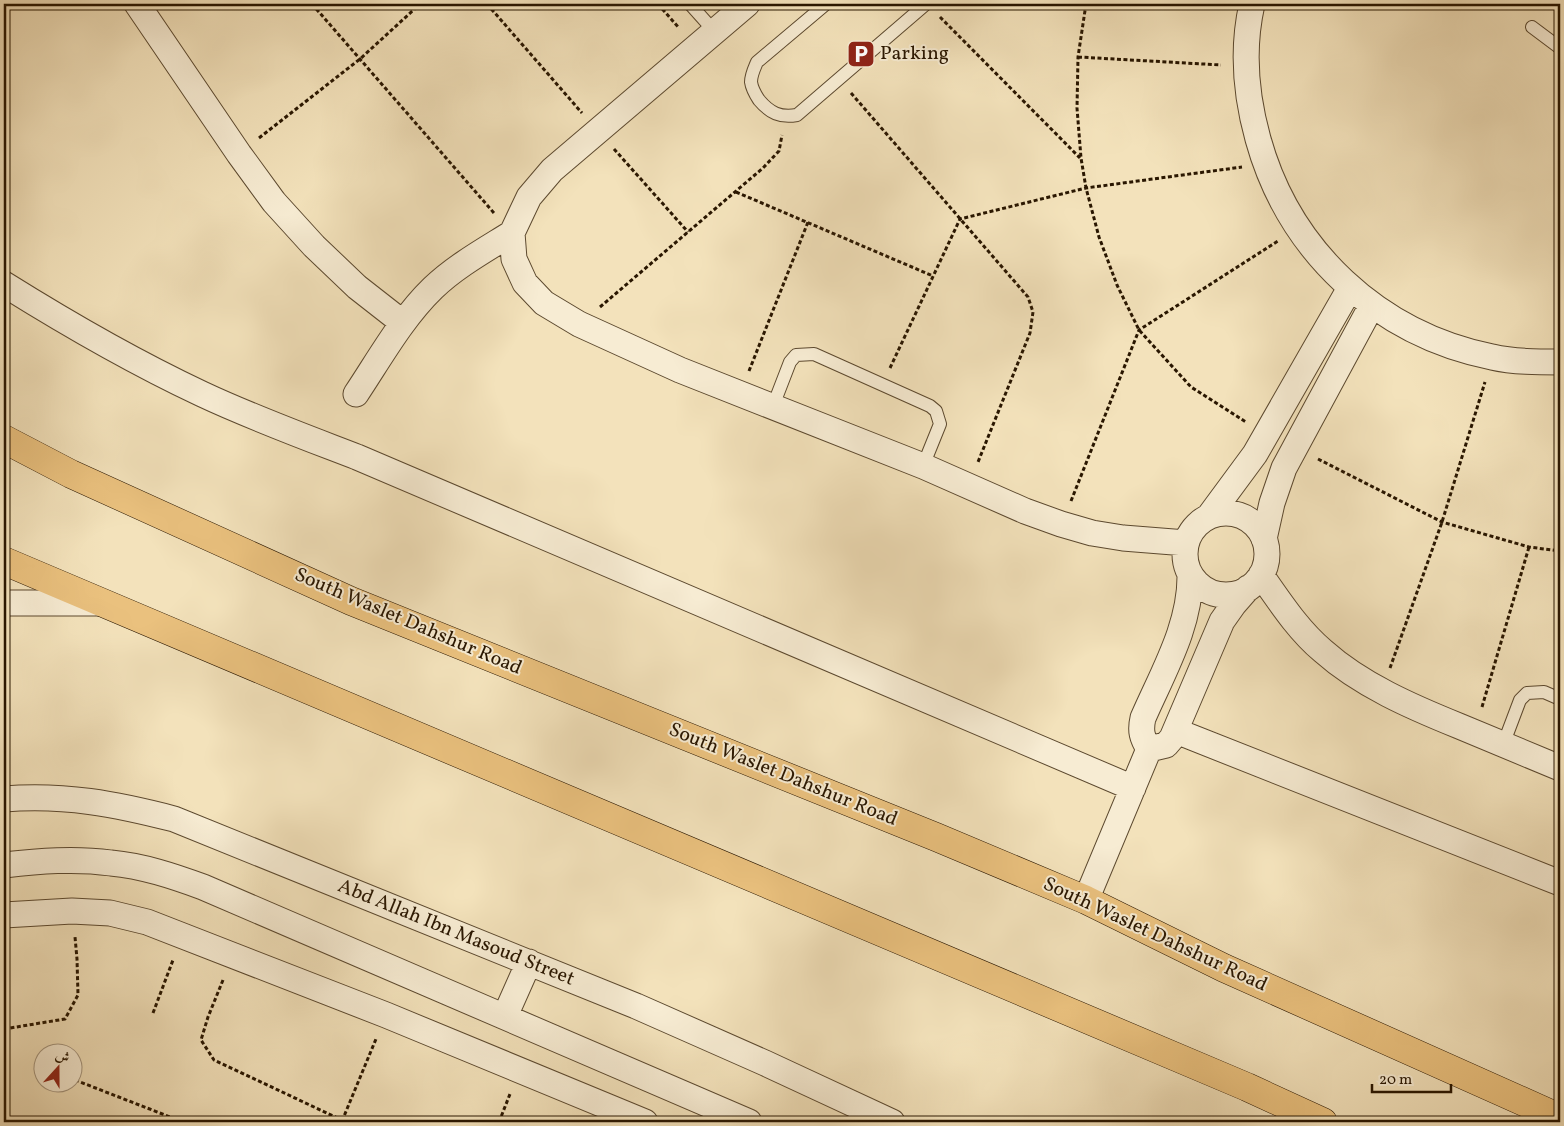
<svg xmlns="http://www.w3.org/2000/svg" width="1564" height="1126" viewBox="0 0 1564 1126" font-family="Vollkorn,Amiri,serif">
  <style>
    .lines { fill: none; stroke-linecap: round; stroke-linejoin: round }
    .service-casing { stroke: #5c492f; stroke-width: 14 }
    .minor-casing { stroke: #5c492f; stroke-width: 27 }
    .trunk-casing { stroke: #291600; stroke-width: 29 }
    .path { stroke: #291600; stroke-width: 3; stroke-dasharray: 4 2.5; stroke-linecap: butt }
    .service { stroke: #f7ecd3; stroke-width: 12 }
    .minor { stroke: #f7ecd3; stroke-width: 25 }
    .trunk { stroke: #eac17e; stroke-width: 28 }
    .labels { text-anchor: middle; dominant-baseline: central; stroke-width: 4; stroke-linejoin: round; paint-order: stroke }
    .poi-label { font-size: 20px; fill: #291600; stroke: #f7ecd3; text-anchor: start }
    .street-label { font-size: 20px; fill: #291600; stroke: #f7ecd3 }
  </style>
  <rect width="100%" height="100%" fill="#f3e2bb"/>
  <filter id="stains"><feTurbulence type="fractalNoise" baseFrequency=".004" numOctaves="4"/><feColorMatrix values="0 0 0 0 .2 0 0 0 0 .09 0 0 0 0 .02 0 0 0 .5 -.17"/></filter>
  <radialGradient id="worn" r=".72"><stop offset=".6" stop-color="#630" stop-opacity="0"/><stop offset="1" stop-color="#630" stop-opacity=".3"/></radialGradient>
  <g class="lines">
    <defs>
      <path id="service" d="M690,4L715,32
        M826,4L757,62C754,69 751,75 751,82C752,89 755,94 759,100C770,113 780,118 797,115L926,4
        M1532,27L1560,48
        M773,406L790,362L796,355L814,354L930,406L936,411L940,424L923,466
        M1503,745L1520,700L1527,693L1544,692L1560,699"/>
      <path id="minor" d="M137,4L239,154L274,202L314,246L357,287L403,323
        M747,4L552,170L529,197L512,233L514,259L525,283L544,303L579,324L680,370L923,466L1025,511L1061,524L1092,533L1123,538L1186,543
        M1252,4C1242,48 1246,96 1258,139C1289,251 1378,334 1492,357C1514,362 1538,362 1560,362
        M4,284C68,324 134,362 202,394C253,418 305,437 357,457L1133,788
        M356,394C380,358 402,318 433,288C456,266 485,250 512,233
        M1185 554a41 41 0 1 1 82 0a41 41 0 1 1-82 0Z
        M1210,515L1255,454L1350,288
        M1264,539L1272,503L1284,468L1372,305
        M1261,575C1280,602 1298,630 1323,651C1361,685 1412,707 1459,726C1492,740 1526,754 1560,768
        M4,603H101
        M1176,731L1560,883
        M1149,749L1166,745L1172,738L1222,621L1234,604L1248,588
        M1149,749C1142,738 1140,731 1143,718C1163,672 1191,625 1190,574
        M4,799C64,794 116,804 174,819L636,1006L765,1063L892,1122
        M4,865C39,861 75,858 111,863C143,866 173,876 203,887L749,1122
        M1086,900L1149,749
        M4,915L72,911L110,913L147,922L386,1015L645,1122
        M505,1016L529,962"/>
      <path id="trunk" d="M4,439L71,474L351,601L936,837L1086,900L1224,968L1560,1118
        M4,561L1247,1087L1323,1122"/>
    </defs>
    <use href="#service" class="service-casing"/>
    <use href="#minor" class="minor-casing"/>
    <use href="#trunk" class="trunk-casing"/>
    <path class="path" d="M312,4L494,213
      M487,4L582,113
      M658,4L679,28
      M1086,4L1078,57L1077,108L1081,158L1086,188L1099,237L1117,285L1139,330L1191,387L1246,422
      M940,17L1080,158
      M1078,57L1221,65
      M851,93L1028,297L1033,312L1030,333L978,462
      M259,138L360,59L420,4
      M614,149L688,232
      M736,192L933,276
      M600,307L763,168L779,151L782,135
      M890,368L960,219L1086,188L1242,167
      M749,371L808,222
      M1318,459L1442,522L1529,547L1560,551
      M1071,501L1139,330L1278,241
      M1390,668L1442,522L1485,382
      M1482,707L1529,547
      M223,980L208,1017L201,1040L214,1060L346,1122
      M153,1013L173,960
      M4,1029L65,1019L78,995L77,959L75,937
      M75,1080L183,1122
      M342,1121L376,1039
      M499,1122L510,1094"/>
    <use href="#service" class="service"/>
    <use href="#minor" class="minor"/>
    <use href="#trunk" class="trunk"/>
  </g>
  <defs>
    <symbol id="parking-square" viewBox="-11 -11 22 22"><rect x="-9" y="-9" width="18" height="18" rx="4" fill="#8f2418" stroke="#f7ecd3"/><path d="M-3.5-5.5H1a3.5 3.5 0 0 1 0 7H-1V5.5H-3.5ZM-1-3.4V-.6H.8a1.4 1.4 0 0 0 0-2.8Z" fill="#fff"/></symbol>
  </defs>
  <g fill-rule="evenodd">
    <use href="#parking-square" x="845" y="38" width="32" height="32"/>
  </g>
  <g class="labels">
    <g class="poi-label">
      <text x="880" y="54">Parking</text>
    </g>
    <g class="street-label">
      <text transform="translate(408 622) rotate(23)">South Waslet Dahshur Road</text>
      <text transform="translate(783 775) rotate(22)">South Waslet Dahshur Road</text>
      <text transform="translate(456 933) rotate(22)">Abd Allah Ibn Masoud Street</text>
      <text transform="translate(1155 935) rotate(25)">South Waslet Dahshur Road</text>
    </g>
  </g>
  <rect width="1564" height="1126" fill="none" stroke="#f3e2bb" stroke-width="20"/>
  <rect x="5" y="5" width="1554" height="1116" fill="none" stroke="#291600" stroke-width="2.5"/>
  <rect x="10" y="10" width="1544" height="1106" fill="none" stroke="#291600"/>
  <g transform="translate(58 1068) rotate(21)"><circle r="24" fill="#f7ecd3" stroke="#a5967f"/>
  <path d="M0-4L9 19L0 12L-9 19Z" fill="#8f2418"/>
  <text y="-8" font-size="14" font-weight="bold" text-anchor="middle" fill="#291600">ش</text>
  </g>
  <path d="M1372 1084v8h79v-8" fill="none" stroke="#291600" stroke-width="2.5"/>
  <text x="1379" y="1084" font-size="15" fill="#291600" stroke="#f7ecd3" stroke-width="4" paint-order="stroke">20 m</text>
  <rect width="100%" height="100%" filter="url(#stains)"/>
  <rect width="100%" height="100%" fill="url(#worn)"/>
</svg>
